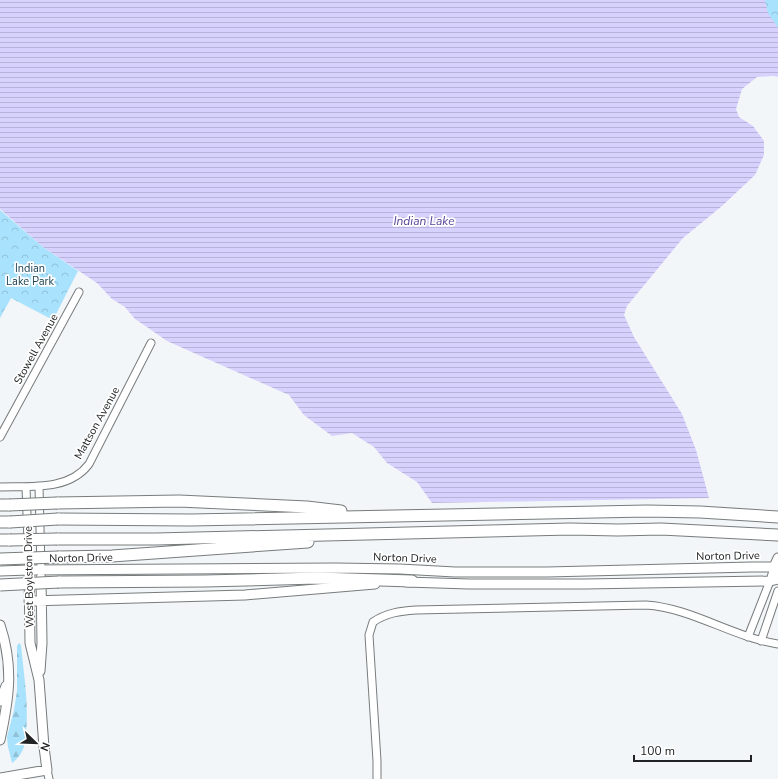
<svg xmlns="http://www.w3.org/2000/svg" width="778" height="779" viewBox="0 0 778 779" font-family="'Nunito Sans',sans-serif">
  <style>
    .forest { fill: url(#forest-firs) }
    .park { fill: url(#park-crowns) }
    .water { fill: url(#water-rules) }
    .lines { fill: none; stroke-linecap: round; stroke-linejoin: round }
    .minor-casing { stroke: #787c7d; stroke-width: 9 }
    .major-casing { stroke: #787c7d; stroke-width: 11 }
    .highway-casing { stroke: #787c7d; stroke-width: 13 }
    .minor { stroke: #fff; stroke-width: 7 }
    .major { stroke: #fff; stroke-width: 9 }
    .highway { stroke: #fff; stroke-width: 11 }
    .highway-bridge-casing { stroke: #787c7d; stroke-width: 13; stroke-linecap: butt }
    .highway-bridge { stroke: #fff; stroke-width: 11 }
    .labels { text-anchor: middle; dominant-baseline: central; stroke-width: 3.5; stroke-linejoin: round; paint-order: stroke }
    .park-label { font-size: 11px; fill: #1c4353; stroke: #fff }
    .street-label { font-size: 11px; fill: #212223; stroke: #fff }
    .water-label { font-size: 12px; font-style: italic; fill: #574497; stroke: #fff }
  </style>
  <defs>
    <pattern id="forest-firs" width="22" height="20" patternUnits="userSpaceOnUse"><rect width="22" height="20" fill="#a9e2fc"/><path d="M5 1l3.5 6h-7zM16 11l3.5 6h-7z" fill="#91c2d8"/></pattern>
    <pattern id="park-crowns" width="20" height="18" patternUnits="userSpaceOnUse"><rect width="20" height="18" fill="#a9e2fc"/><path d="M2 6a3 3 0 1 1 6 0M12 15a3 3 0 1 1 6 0" fill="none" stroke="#91c2d8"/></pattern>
    <pattern id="water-rules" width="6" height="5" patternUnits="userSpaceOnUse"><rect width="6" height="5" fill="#d6d1fd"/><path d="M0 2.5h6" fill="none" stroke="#b7b3d9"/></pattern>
  </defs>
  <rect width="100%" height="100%" fill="#f2f6f8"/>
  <path class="forest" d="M19,643L21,645C24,677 30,710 25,742C24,750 19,758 12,763L8,747L7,737L14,710L17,691V646Z"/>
  <path class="park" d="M763,0H778V30L770,21Z
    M0,210L43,247L78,271L53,320L11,298L0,318Z"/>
  <path class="water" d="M0,0H765L768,13L778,28V77L774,76L757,77L742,89L736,109L739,117L753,126L764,141V155L755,175L722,206L683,238L627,306L624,315L634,337L682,414L696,450L709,498L432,503L417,482L387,463L374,447L352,433L332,436L304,415L289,395L167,341L144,325L135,319L125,307L112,299L97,283L43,247L0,209Z"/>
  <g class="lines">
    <defs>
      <path id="minor" d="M0,437L79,292
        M39,486L41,570
        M0,487C30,486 69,491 89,464L151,343
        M26,487L29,570
        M748,637L770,581L774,567
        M761,641L778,591
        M47,770L49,779
        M377,779V761L369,635L373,622C386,613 400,611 416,610L646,605C692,608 732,637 778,644"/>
      <path id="major" d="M774,567L778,558
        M0,571L29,570L336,568L400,569L455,572H547L752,567H774L778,572
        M406,582L469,584H585L770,581L778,579
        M29,601L245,595L375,584
        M0,625C14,667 9,698 0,740
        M40,671L42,643L41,578
        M0,701L6,686
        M0,778L47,770L44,747L39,680L30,643L29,570"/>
      <path id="highway" d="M57,503L179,501L307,507L341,511
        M0,505H9
        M58,519L191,520L647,511L700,512L778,517
        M0,522H10
        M57,539H156L570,529L618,530L661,529L778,535
        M0,540H10
        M59,557L112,556L308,542
        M59,582L205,581L317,578L412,581"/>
    </defs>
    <use href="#minor" class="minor-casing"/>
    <use href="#major" class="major-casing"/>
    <use href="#highway" class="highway-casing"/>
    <use href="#minor" class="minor"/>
    <use href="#major" class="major"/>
    <use href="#highway" class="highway"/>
    <defs>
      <path id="highway-bridge" d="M9,505L57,503
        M10,522L58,519
        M10,540L57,539
        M0,559L59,557
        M0,585L59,582"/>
    </defs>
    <use href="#highway-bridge" class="highway-bridge-casing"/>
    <use href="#highway-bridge" class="highway-bridge"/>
  </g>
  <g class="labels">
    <g class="park-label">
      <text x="30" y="268">Indian<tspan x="30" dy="13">Lake Park</tspan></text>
    </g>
    <g class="street-label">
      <text transform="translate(36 349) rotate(-61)">Stowell Avenue</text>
      <text transform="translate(97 423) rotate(-61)">Mattson Avenue</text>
      <text transform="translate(728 556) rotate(-1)">Norton Drive</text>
      <text transform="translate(81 558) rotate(-1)">Norton Drive</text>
      <text transform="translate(405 558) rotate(2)">Norton Drive</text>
      <text transform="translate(29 577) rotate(-91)">West Boylston Drive</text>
    </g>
    <g class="water-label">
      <text x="424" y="221">Indian Lake</text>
    </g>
  </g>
  <g transform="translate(36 743) rotate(113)" stroke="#ffffff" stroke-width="3" paint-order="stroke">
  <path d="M0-3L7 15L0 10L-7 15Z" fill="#212223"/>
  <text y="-6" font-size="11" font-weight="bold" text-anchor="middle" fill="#212223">N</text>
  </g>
  <path d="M634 755v6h117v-6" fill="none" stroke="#212223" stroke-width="2"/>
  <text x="640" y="755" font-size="12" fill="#212223" stroke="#ffffff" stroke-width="3" paint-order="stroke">100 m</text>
</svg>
